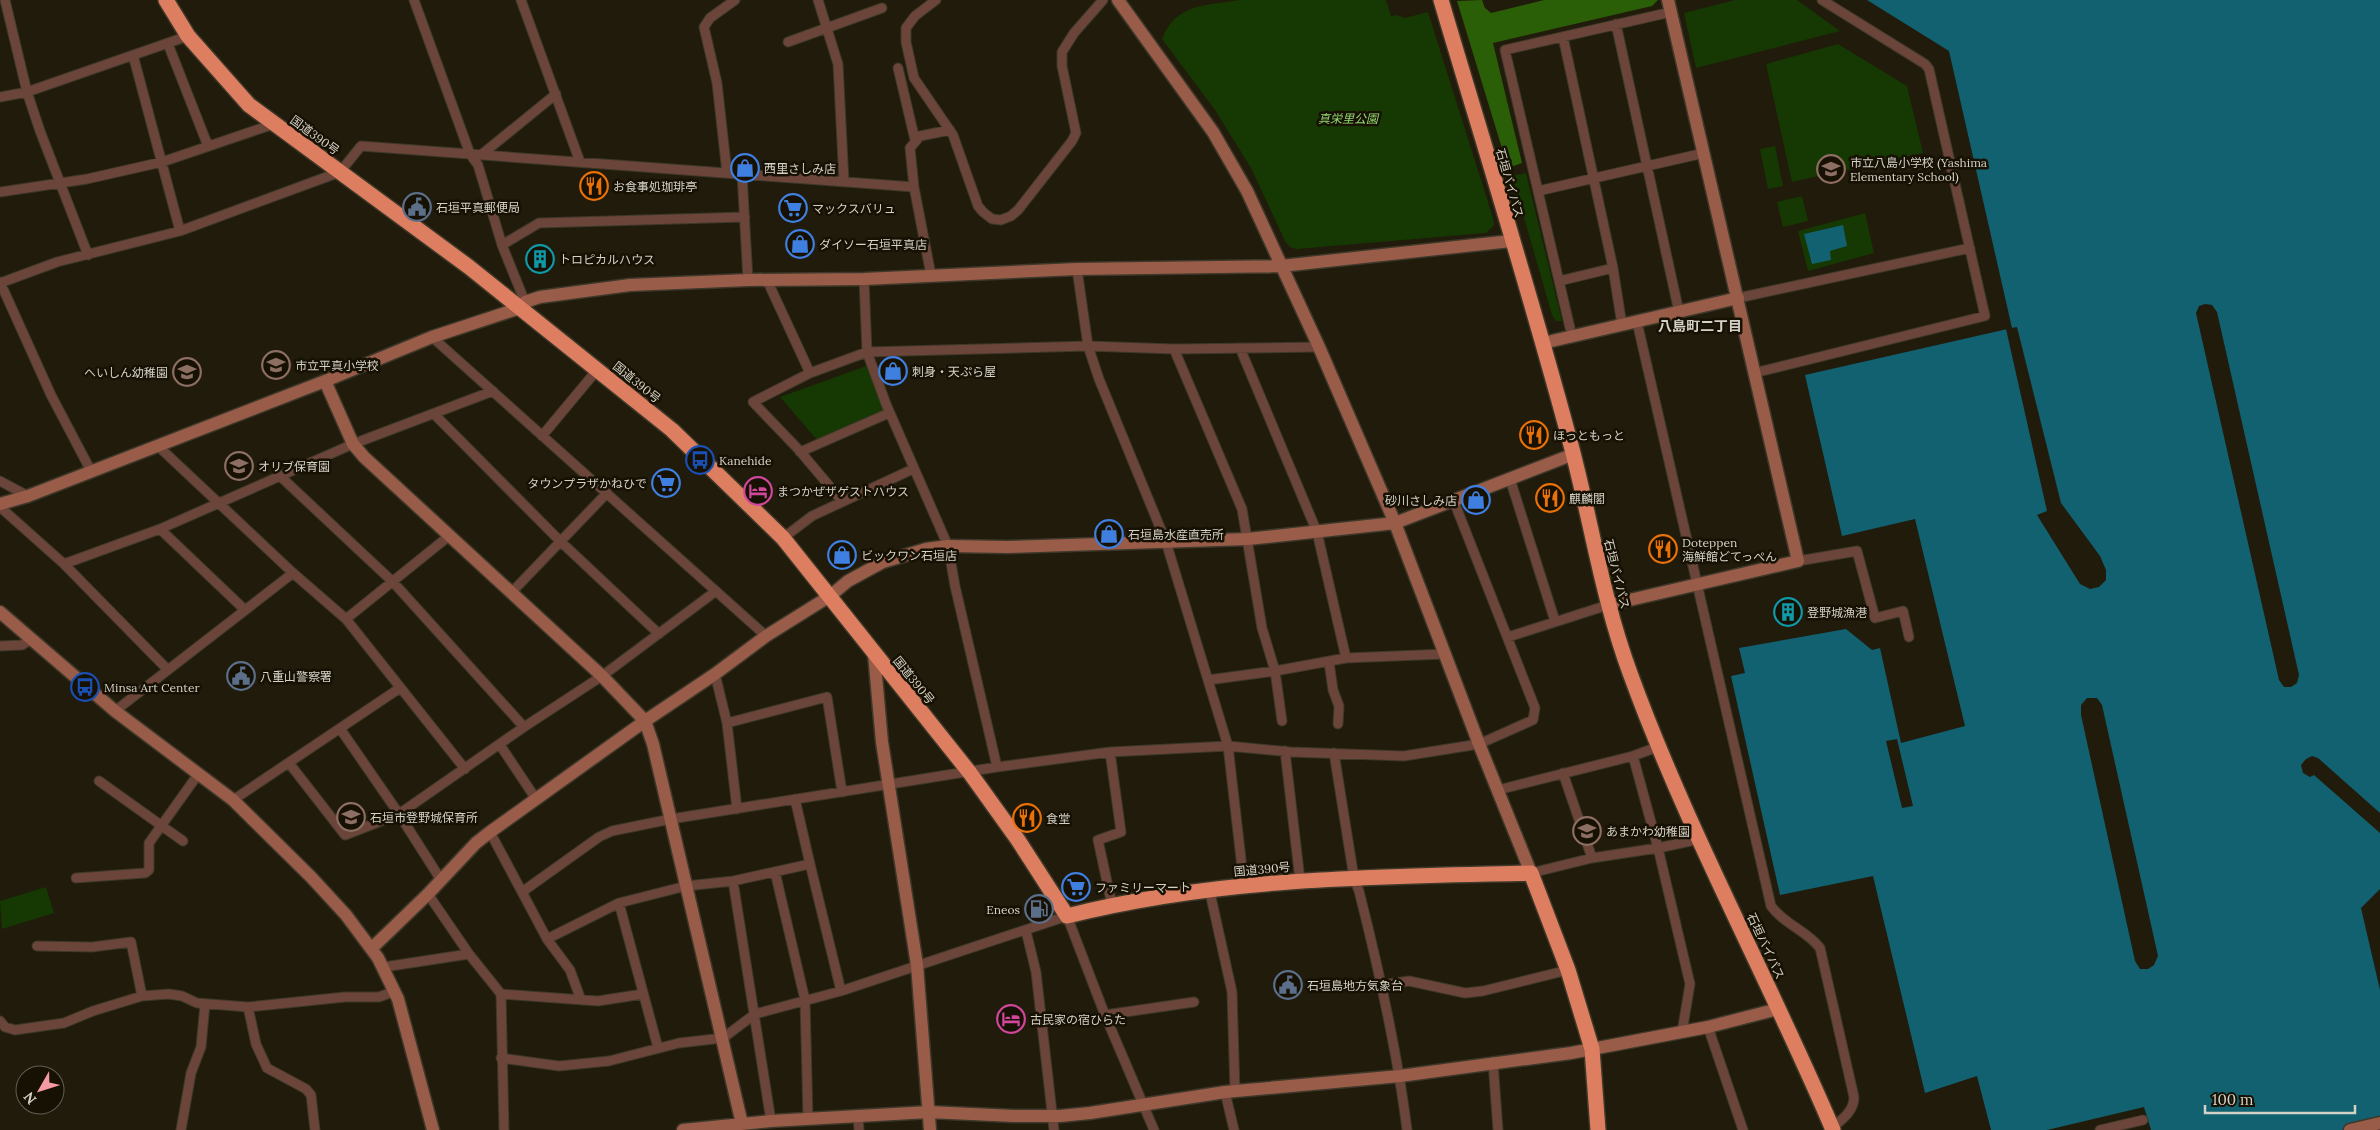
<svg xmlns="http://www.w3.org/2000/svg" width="2380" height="1130" viewBox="0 0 2380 1130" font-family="Lora,'Noto Sans JP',serif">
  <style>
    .green { fill: #163802 }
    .forest { fill: #2a5e07 }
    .water { fill: #126171 }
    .pier { fill: #201b0b }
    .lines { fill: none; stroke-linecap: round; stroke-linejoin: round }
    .street-casing { stroke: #3d3829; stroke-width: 11 }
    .secondary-casing { stroke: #3d3829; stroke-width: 15 }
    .highway-casing { stroke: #3d3829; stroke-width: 18 }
    .street { stroke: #6b4539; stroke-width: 9 }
    .secondary { stroke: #995c49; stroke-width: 12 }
    .highway { stroke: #dc7e5f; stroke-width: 15 }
    .labels { text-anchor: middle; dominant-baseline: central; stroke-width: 5; stroke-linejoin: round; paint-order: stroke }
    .park-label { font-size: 12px; font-style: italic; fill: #92da72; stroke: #171104 }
    .street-label { font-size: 12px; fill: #d4d1c7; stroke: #171104 }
    .poi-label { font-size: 12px; fill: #d4d1c7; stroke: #171104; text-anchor: start }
    .neighbourhood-label { font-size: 14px; font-weight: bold; fill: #d4d1c7; stroke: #171104 }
  </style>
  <rect width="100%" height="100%" fill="#201b0b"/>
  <path class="green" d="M1239,0H1386L1391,16L1396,15L1405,18L1428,12L1493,218L1494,225L1486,233L1296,249L1290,247L1285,241L1251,168L1215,110L1162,39C1176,3 1205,6 1239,0Z
    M1735,0H1797L1840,31L1696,68L1684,13Z
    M1838,44L1907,86L1923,153L1792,182L1766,64Z
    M1775,146L1783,186L1768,189L1760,149Z
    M1526,173L1562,321H1556L1552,315L1512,176Z
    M1802,196L1808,221L1783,227L1777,202Z
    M1865,213L1874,253L1808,271L1798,231Z
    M869,365L886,411L818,441L780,397Z
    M46,887L54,913L2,929L0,901Z"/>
  <path class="forest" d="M1482,0L1485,8L1491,13L1544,0H1658L1652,6L1493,43L1522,163L1508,168L1457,1Z"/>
  <path class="water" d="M1867,0H2380V889L2361,908L2380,990V1130H2151L2144,1107L2047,1130H1991L1977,1076L1925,1093L1873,876L1780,895L1731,676L1745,673L1739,648L1846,629L1872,650L1880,648L1901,743L1965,726L1915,519L1842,536L1805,375L2012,328L1949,51Z
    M1843,225L1847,246L1830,251L1831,260L1812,264L1804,234Z"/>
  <path class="pier" d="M2205,304L2212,305L2217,312L2299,675L2297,683L2291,687H2284L2279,680L2196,313L2199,306Z
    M2017,327L2061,503L2100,556L2106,570V580L2099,587L2090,589L2080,584L2037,515L2047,511L2006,329Z
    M2087,698H2097L2102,705L2158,956L2154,965L2148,969H2140L2135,961L2081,715V705Z
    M1897,739L1913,806L1902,808L1886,741Z
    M2312,756L2318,758L2380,813V833L2314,775L2310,777L2303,773L2301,765L2306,759Z"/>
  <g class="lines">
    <defs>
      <path id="street" d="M5,0L27,92L40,131L88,255
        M414,0L470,154L478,165L502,245L525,302
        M521,0L580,162
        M818,0L838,64L844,182
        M936,0L915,16L906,28V42L914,78L953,135L978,206L983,212L992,219L1001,220L1011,216L1018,210L1072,141L1076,133L1062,66V52L1074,33L1103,0
        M1616,24L1679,312
        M1563,37L1613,268L1622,325
        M788,42L882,8
        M168,44L208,146
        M133,55L180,231
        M898,68L915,140
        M0,97L27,92L188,36
        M481,155L556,94
        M727,173L717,83L704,27L710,18L735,0
        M742,174L748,280
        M1538,191L1704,153
        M0,192L87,179L162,162L274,124
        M502,245L539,223L745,217
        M1077,269L1088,346L1099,379L1166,542L1228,746L1244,885
        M931,275L914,187L910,148L920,136L950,130
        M864,279L867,352L886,404L948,546L955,586L997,767
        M767,280L810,373
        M1559,281L1613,268
        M0,282L51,395L91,471
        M0,283L57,262L180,231L340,172L361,146L914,187
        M1738,298L1970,248
        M1637,322L1771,906C1785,925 1806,930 1820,948L1854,1097C1854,1112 1841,1120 1830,1130
        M1570,328L1505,50L1671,12
        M432,337L766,636
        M1240,348L1317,532L1346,658
        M1174,349L1242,509L1262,628L1275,671L1282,721
        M1754,373L1985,316L1929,69L1925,64L1822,0
        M434,414L560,541L659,634
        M542,436L597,370
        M158,446L293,573L346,619L465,769
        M800,452L889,413
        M281,477L393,582L524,727
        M1510,479L1555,621
        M0,481L28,496
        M842,501L799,450L753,402L810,373L867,352L1088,346L1174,349L1319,347
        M0,507L64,564L167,669
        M160,529L245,610
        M783,538L812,516L913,469
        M1798,561L1857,551L1875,618L1903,611L1909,637
        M64,564L160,529L353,444L493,391
        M511,593L607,493
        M346,619L449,536
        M1508,637L1608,605
        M0,646L22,645L30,640
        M1329,662L1333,690L1339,706L1338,724
        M715,674L727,723L737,809
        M1208,680L1275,671L1346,658L1445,654
        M115,711L293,573
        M727,723L827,697L842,792
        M341,730L399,814L441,880
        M500,745L536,799
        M1285,751L1300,880
        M1110,752L1121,832L1098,840L1112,905
        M1334,753L1354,878L1359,891C1379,970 1397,1049 1407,1130
        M1633,756L1658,848L1690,984L1682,1032
        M289,763L345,835L399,814L524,727L602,676L716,591
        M1563,773L1592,858
        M99,781L183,841
        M1498,790L1633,756L1660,746
        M795,799L810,864
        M233,800L400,688
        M490,832L547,939L570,970L581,1000
        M775,872L805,1000L808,1118
        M1531,873L1592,858L1658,848L1700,839
        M76,878L145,873L149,870V843L199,773
        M733,881L771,1121
        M1209,888L1232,992L1235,1091
        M522,892L599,837L612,831L671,819L997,767L1110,752L1228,746L1291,752L1404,756L1479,744L1533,720L1535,708L1453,499
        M428,894L469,954L501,994L504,1130
        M619,903L658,1048
        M1026,931L1036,972L1054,1130
        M547,939L619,903L686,886L733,881L810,864L841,991
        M37,946L92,947L131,942L142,996
        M384,967L469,954
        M1382,985L1409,981L1465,993L1483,991L1568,970
        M501,994L598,1001L643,994
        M248,1007L345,997H379L395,991
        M1105,1015L1194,1002
        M0,1021L5,1027L15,1030L64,1023L93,1011L142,996L169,994L182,996L197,1003L248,1007L256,1044L267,1068L306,1089L311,1095L315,1130
        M1708,1027L1743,1130
        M501,1058L559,1066L609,1061L679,1043L723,1038L755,1014L841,991L1067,916L1105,1015L1154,1130
        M1493,1062L1498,1130
        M1225,1092L1234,1130
        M858,1115L859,1130
        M181,1130L191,1073L201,1047L205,1004
        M2100,1130L2143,1120"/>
      <path id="secondary" d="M1118,0L1213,132L1247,191L1319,347L1395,523L1479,744L1531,873
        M1543,343L1738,298
        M325,381L353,444L364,457L602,676L645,721L653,744L742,1124
        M0,504L28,496L325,381L432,337L520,308L525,302L540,297L630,285L748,280L864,279L1077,269L1281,266L1511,241
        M1608,605L1798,561L1668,0
        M0,612L115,711L233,800L311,877L346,915L378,958L398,999L433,1130
        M874,654L882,742L917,965L930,1130
        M372,948L428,894L476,843L490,832L645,721L715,674L766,636L830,596L848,581L883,562L926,549L948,546L1007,547L1248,539L1395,523L1574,454
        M683,1130L771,1121L929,1112L1014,1116H1060L1090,1113L1225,1092L1400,1076L1571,1053L1708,1027L1778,1009
        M2350,1130L2380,1123"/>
      <path id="highway" d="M166,0L188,36L249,105L469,267L672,430L783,538L970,773L1018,840L1067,916C1222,877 1373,877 1531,873L1568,970L1592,1049L1598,1130
        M1441,0C1484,145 1529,289 1568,434C1590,513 1601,595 1630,673C1687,830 1768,977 1833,1130"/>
    </defs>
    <use href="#street" class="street-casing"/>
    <use href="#secondary" class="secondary-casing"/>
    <use href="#highway" class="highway-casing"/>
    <use href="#street" class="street"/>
    <use href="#secondary" class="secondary"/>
    <use href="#highway" class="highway"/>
  </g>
  <defs>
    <symbol id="shop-ring" viewBox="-11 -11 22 22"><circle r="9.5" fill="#171104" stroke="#3f7fe0" stroke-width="1.5"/><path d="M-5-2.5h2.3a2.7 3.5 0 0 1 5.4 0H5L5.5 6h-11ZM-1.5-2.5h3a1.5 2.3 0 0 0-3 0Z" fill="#3f7fe0"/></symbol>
    <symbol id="school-ring" viewBox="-11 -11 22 22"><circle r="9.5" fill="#171104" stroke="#8d6e63" stroke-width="1.5"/><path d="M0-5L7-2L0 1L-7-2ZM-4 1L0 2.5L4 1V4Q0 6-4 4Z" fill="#8d6e63"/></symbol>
    <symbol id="restaurant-ring" viewBox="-11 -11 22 22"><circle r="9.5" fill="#171104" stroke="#e8710a" stroke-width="1.5"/><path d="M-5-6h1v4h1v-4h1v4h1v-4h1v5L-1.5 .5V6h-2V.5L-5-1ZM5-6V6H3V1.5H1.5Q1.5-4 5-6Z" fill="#e8710a"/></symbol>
    <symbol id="civic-ring" viewBox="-11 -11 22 22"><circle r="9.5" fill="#171104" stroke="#5c6f8a" stroke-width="1.5"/><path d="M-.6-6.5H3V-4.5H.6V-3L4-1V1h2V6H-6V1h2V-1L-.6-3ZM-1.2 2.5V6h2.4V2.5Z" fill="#5c6f8a"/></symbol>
    <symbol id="supermarket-ring" viewBox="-11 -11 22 22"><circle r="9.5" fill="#171104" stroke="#3f7fe0" stroke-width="1.5"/><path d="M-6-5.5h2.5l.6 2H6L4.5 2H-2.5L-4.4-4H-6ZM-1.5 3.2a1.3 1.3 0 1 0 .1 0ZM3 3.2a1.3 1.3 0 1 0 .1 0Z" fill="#3f7fe0"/></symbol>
    <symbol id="building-ring" viewBox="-11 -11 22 22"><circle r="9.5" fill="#171104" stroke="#0f9aa8" stroke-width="1.5"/><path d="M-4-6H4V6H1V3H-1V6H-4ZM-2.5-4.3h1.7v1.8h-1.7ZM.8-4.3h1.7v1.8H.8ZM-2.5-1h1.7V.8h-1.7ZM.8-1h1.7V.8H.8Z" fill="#0f9aa8"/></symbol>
    <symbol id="bus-ring" viewBox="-11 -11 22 22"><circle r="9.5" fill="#171104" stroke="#1a4fb4" stroke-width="1.5"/><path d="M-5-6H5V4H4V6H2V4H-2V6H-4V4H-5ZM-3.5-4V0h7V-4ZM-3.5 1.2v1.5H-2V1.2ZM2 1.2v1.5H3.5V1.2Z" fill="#1a4fb4"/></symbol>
    <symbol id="hotel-ring" viewBox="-11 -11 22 22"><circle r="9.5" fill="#171104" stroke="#d1479c" stroke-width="1.5"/><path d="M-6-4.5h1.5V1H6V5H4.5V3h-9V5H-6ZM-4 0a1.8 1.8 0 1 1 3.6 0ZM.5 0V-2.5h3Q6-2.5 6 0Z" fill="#d1479c"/></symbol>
    <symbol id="fuel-ring" viewBox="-11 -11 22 22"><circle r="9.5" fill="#171104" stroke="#5c6f8a" stroke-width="1.5"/><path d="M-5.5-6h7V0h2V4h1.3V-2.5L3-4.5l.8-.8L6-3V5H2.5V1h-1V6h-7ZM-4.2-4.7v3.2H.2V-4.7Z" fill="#5c6f8a"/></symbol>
  </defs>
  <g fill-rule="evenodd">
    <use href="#shop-ring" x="729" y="152" width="32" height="32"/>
    <use href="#school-ring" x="1815" y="153" width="32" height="32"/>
    <use href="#restaurant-ring" x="578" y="170" width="32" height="32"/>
    <use href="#civic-ring" x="401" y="191" width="32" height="32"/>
    <use href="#supermarket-ring" x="777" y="192" width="32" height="32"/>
    <use href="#shop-ring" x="784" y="228" width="32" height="32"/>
    <use href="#building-ring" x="524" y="243" width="32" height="32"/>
    <use href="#school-ring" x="260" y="349" width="32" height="32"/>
    <use href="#shop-ring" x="877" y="355" width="32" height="32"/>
    <use href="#school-ring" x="171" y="356" width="32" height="32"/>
    <use href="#restaurant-ring" x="1518" y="419" width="32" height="32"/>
    <use href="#bus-ring" x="684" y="444" width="32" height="32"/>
    <use href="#school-ring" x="223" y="450" width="32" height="32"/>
    <use href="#supermarket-ring" x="650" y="467" width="32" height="32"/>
    <use href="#hotel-ring" x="742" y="475" width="32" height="32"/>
    <use href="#restaurant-ring" x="1534" y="482" width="32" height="32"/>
    <use href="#shop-ring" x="1460" y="484" width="32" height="32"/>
    <use href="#shop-ring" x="1093" y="518" width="32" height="32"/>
    <use href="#restaurant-ring" x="1647" y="533" width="32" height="32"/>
    <use href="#shop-ring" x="826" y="539" width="32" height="32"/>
    <use href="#building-ring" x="1772" y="596" width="32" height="32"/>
    <use href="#civic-ring" x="225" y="660" width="32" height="32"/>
    <use href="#bus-ring" x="69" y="671" width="32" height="32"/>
    <use href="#school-ring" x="335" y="801" width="32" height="32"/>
    <use href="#restaurant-ring" x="1011" y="802" width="32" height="32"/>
    <use href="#school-ring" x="1571" y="815" width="32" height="32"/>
    <use href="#supermarket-ring" x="1060" y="871" width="32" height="32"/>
    <use href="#fuel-ring" x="1023" y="893" width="32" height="32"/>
    <use href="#civic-ring" x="1272" y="969" width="32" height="32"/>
    <use href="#hotel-ring" x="995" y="1003" width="32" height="32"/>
  </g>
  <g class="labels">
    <g class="park-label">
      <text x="1348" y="118">真栄里公園</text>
    </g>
    <g class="street-label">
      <text transform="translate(315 135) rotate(36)">国道390号</text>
      <text transform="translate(1510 183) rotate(74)">石垣バイパス</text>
      <text transform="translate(637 382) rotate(39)">国道390号</text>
      <text transform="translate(1617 574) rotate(76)">石垣バイパス</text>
      <text transform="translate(914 680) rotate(51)">国道390号</text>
      <text transform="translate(1262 869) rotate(-5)">国道390号</text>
      <text transform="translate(1766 946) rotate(65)">石垣バイパス</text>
    </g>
    <g class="poi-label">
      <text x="1850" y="162">市立八島小学校 (Yashima<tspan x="1850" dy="14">Elementary School)</tspan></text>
      <text x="764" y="168">西里さしみ店</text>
      <text x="613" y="186">お食事処珈琲亭</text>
      <text x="436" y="207">石垣平真郵便局</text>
      <text x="812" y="208">マックスバリュ</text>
      <text x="819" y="244">ダイソー石垣平真店</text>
      <text x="559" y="259">トロピカルハウス</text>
      <text x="295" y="365">市立平真小学校</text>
      <text x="912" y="371">刺身・天ぷら屋</text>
      <text x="168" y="372" text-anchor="end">へいしん幼稚園</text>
      <text x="1553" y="435">ほっともっと</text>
      <text x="719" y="460">Kanehide</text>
      <text x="258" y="466">オリブ保育園</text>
      <text x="647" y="483" text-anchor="end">タウンプラザかねひで</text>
      <text x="777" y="491">まつかぜザゲストハウス</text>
      <text x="1569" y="498">麒麟閣</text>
      <text x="1457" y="500" text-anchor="end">砂川さしみ店</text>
      <text x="1128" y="534">石垣島水産直売所</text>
      <text x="1682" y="542">Doteppen<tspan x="1682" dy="14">海鮮館どてっぺん</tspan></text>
      <text x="861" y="555">ビックワン石垣店</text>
      <text x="1807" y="612">登野城漁港</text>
      <text x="260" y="676">八重山警察署</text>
      <text x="104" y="687">Minsa Art Center</text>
      <text x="370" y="817">石垣市登野城保育所</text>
      <text x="1046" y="818">食堂</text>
      <text x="1606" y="831">あまかわ幼稚園</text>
      <text x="1095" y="887">ファミリーマート</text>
      <text x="1020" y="909" text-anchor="end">Eneos</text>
      <text x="1307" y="985">石垣島地方気象台</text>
      <text x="1030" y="1019">古民家の宿ひらた</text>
    </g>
    <g class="neighbourhood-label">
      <text x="1700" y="326">八島町二丁目</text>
    </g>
  </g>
  <g transform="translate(40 1090) rotate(231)"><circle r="24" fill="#171104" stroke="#635e52"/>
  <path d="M0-4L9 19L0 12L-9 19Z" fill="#f49aa3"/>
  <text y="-8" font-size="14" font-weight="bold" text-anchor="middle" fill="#d4d1c7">N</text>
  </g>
  <path d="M2205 1105v8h150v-8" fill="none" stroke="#d4d1c7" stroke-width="2.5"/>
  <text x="2212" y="1105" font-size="15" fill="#d4d1c7" stroke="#171104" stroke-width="4" paint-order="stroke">100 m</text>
</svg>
